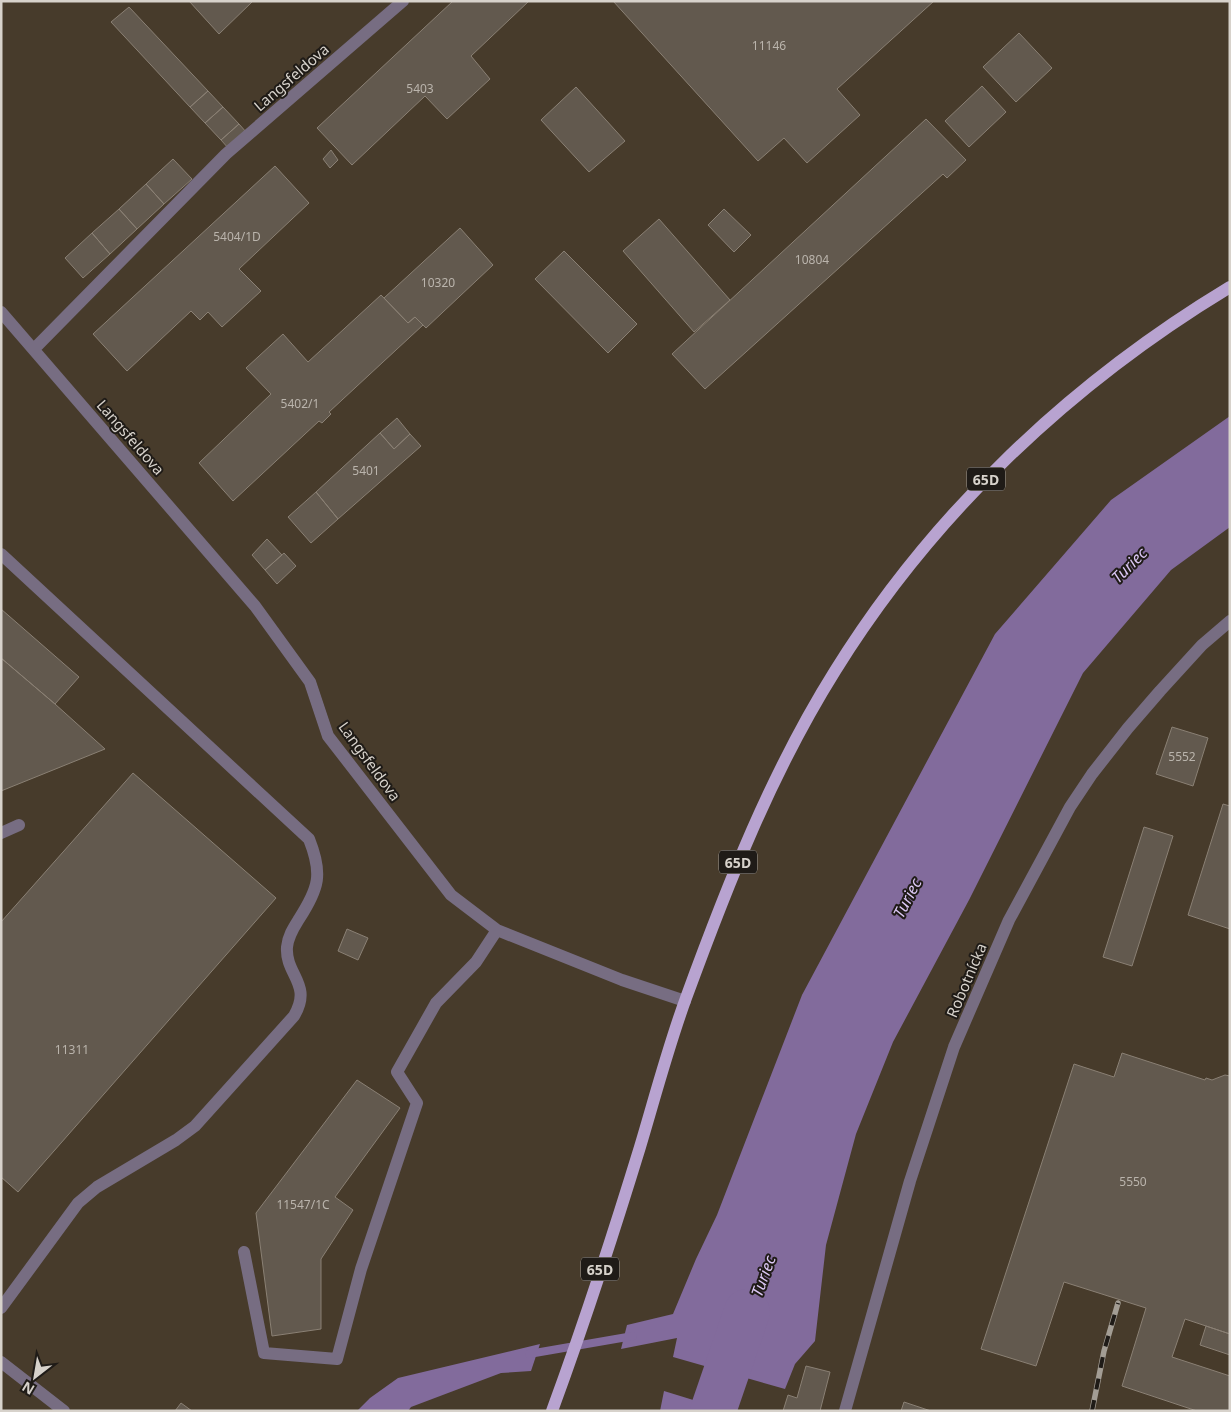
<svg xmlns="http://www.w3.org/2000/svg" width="1231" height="1412" viewBox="0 0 1231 1412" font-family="'Noto Sans',sans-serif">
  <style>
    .built { fill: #473b2b }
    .water { fill: #826b9c }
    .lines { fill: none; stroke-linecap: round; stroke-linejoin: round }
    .stream { stroke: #826b9c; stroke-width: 8 }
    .river { stroke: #826b9c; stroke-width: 46 }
    .building { fill: #62594e; stroke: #8a8074 }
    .minor { stroke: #776d82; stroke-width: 12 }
    .major { stroke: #b8a3d0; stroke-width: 12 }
    .rail-casing { stroke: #a39d94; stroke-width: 5.5 }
    .rail { stroke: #1f1b17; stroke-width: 4; stroke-dasharray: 11; stroke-linecap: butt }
    .labels { text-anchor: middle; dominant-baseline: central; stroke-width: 4; stroke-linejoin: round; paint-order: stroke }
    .number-label { font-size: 12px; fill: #bab4ac }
    .shield { fill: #1f1b17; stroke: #a09b95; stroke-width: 1 }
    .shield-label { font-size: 14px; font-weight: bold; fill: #d7d2cb }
    .street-label { font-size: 15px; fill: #d7d2cb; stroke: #1f1b17 }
    .water-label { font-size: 16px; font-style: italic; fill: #dcc8f5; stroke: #1f1b17 }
  </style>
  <rect width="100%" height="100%" fill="#3b3328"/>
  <path class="built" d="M1,1H1230V1411H1Z"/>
  <path class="water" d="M1230,416V527L1171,570L1083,673L969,900L893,1042L856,1134L826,1245L815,1341L795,1364L785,1389L673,1357L677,1338L621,1349L627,1325L673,1314L696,1259L717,1215L802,995L995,634L1111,500Z
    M540,1344L531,1371L501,1373L411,1407L408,1411H357L370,1398L398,1378Z
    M664,1391L729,1411H660Z"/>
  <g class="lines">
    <path class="stream" d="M529,1354L633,1336"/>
    <path class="river" d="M713,1411L747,1312"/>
  </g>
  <path class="building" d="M189,1H253L219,34Z
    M453,1H529L471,56L490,79L447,119L425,96L352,165L317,128Z
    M613,1H934L837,89L860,115L807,163L784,138L758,161Z
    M129,7L208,91L190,107L111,22Z
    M1019,33L1052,68L1016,102L983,67Z
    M982,86L1006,112L969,147L945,121Z
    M576,87L625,141L589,172L541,120Z
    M208,91L223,107L205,123L190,107Z
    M223,107L239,124L221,140L205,123Z
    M926,119L966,160L947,178L943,174L705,389L672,354Z
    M239,124L247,133L229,149L221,140Z
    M331,150L338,160L330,168L323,159Z
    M173,159L192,179L164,204L146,184Z
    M275,166L309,203L239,269L261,291L222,327L208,312L200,320L191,311L127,371L93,334Z
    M146,184L164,204L137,229L119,209Z
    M119,209L137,229L110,254L92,233Z
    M724,209L751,235L734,252L708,225Z
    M659,219L730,300L694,332L623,251Z
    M460,228L493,265L426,328L415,317L408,323L384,298Z
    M92,233L110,254L83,278L65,258Z
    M564,251L637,324L608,353L535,279Z
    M381,295L408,323L415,317L423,325L329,412L331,414L322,423L319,421L233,501L199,463L271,394L246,368L283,334L308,362Z
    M397,418L410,434L394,449L380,433Z
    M380,433L394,449L410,434L421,446L338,519L316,492Z
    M316,492L338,519L311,543L288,517Z
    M267,539L282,555L265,570L252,555Z
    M284,553L296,566L277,584L265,570Z
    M1,609L79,677L55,704L1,658Z
    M1,658L55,704L105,749L1,791Z
    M1172,727L1208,738L1193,786L1156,774Z
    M133,773L276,898L18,1192L1,1177V922Z
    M1223,804L1230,806V929L1188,915Z
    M1144,827L1173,836L1132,966L1103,957Z
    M347,929L368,938L358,960L338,951Z
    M1122,1053L1205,1080L1206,1078L1212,1080L1225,1075L1230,1076V1334L1185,1319L1172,1357L1230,1376V1411H1197L1122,1386L1146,1308L1064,1282L1036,1366L981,1349L1074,1064L1114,1077Z
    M357,1080L400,1108L335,1197L353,1210L321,1259V1329L272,1336L256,1213Z
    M1206,1326L1230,1334V1355L1200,1345Z
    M806,1366L830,1372L820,1411H783L788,1395L797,1398Z
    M904,1402L931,1411H901Z
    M181,1403L192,1411H175Z"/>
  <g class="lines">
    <path class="minor" d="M1,312L255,606L310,682L328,736L451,895L497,930L622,980L685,1001
      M34,349L226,154L403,1
      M1,554L309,839C323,874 319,888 299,919C294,927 288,936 287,947C285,975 313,984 294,1016L195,1126L176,1140L97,1187L78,1203L1,1308
      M1,833L19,825
      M244,1252L264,1353L337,1359L361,1269L417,1103L397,1072L436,1003L476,962L497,930
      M1,1362L64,1411
      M845,1411L910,1181L954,1047L1009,920L1070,807L1092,774L1128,728L1160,691L1202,645L1230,621"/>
    <path class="major" d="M552,1411C584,1324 613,1235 640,1147C655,1097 668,1047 686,998C727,886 771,773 835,671C933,513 1071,383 1230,287"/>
    <defs>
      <path id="rail" d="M1092,1411L1104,1351L1118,1303"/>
    </defs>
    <use href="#rail" class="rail-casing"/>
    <use href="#rail" class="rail"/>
  </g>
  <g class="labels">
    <g class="number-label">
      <text x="769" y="45">11146</text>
      <text x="420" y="88">5403</text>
      <text x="237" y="236">5404/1D</text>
      <text x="812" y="259">10804</text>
      <text x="438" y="282">10320</text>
      <text x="300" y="403">5402/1</text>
      <text x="366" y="470">5401</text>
      <text x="1182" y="756">5552</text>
      <text x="72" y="1049">11311</text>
      <text x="1133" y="1181">5550</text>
      <text x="303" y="1204">11547/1C</text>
    </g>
    <g class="shield">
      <rect x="967" y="467.5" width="38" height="23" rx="4"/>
      <rect x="719" y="850.5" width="38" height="23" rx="4"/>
      <rect x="581" y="1257.5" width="38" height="23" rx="4"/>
    </g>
    <g class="shield-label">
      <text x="986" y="479">65D</text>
      <text x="738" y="862">65D</text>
      <text x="600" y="1269">65D</text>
    </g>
    <g class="street-label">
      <text transform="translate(291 77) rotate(-41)">Langsfeldova</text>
      <text transform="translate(131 437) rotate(49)">Langsfeldova</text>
      <text transform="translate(370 761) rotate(54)">Langsfeldova</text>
      <text transform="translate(966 980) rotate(-67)">Robotnícka</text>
    </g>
    <g class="water-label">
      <text transform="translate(1129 565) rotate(-45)">Turiec</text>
      <text transform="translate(907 898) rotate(-63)">Turiec</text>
      <text transform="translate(763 1276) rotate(-70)">Turiec</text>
    </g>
  </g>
  <rect width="1231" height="1412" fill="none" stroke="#d7d2cb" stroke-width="5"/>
  <g transform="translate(35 1377) rotate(211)" stroke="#1f1b17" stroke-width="4" paint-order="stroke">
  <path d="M0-4L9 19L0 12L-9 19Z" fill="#d7d2cb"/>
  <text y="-8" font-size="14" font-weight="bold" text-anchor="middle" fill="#d7d2cb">N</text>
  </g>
</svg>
